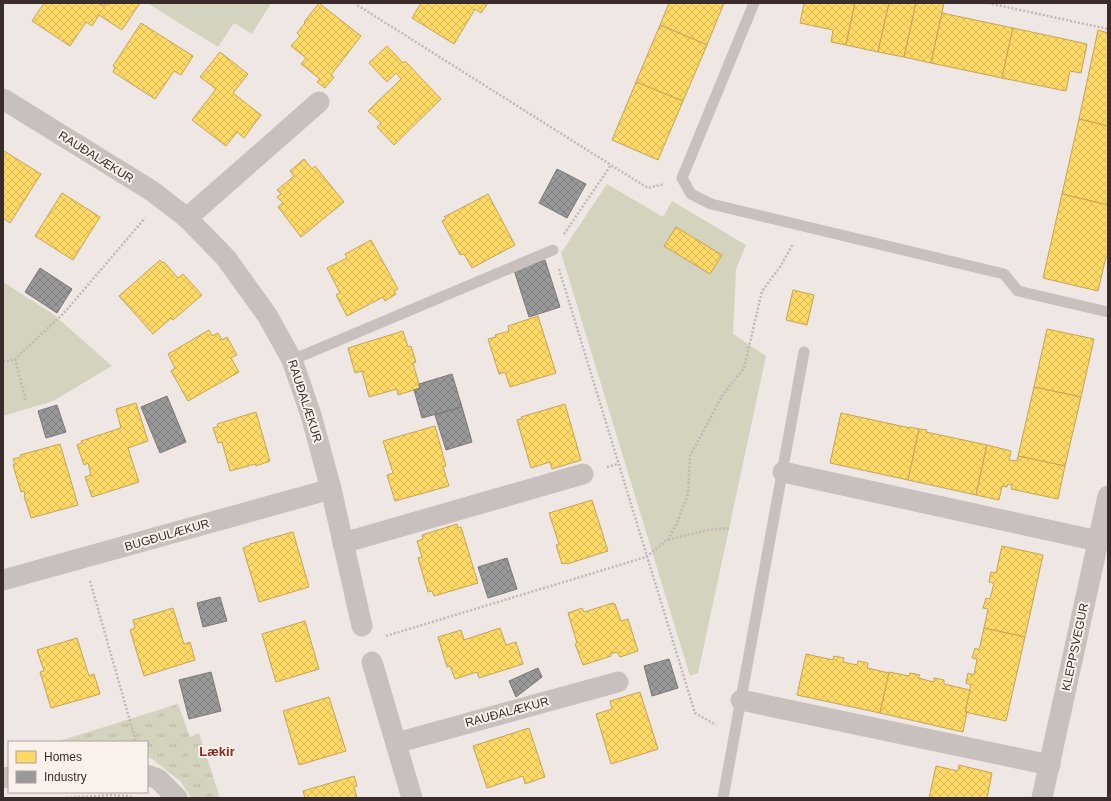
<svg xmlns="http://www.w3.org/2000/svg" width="1111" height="801" viewBox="0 0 1111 801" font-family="Helvetica,sans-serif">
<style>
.grass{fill:url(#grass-tufts)}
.green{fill:#d4d3be}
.homes{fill:url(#homes-cross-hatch);stroke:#c4a554}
.industry{fill:url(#industry-cross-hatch);stroke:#7c7878}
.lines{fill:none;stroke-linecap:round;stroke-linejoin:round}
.path{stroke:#c1b8b5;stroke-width:2.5;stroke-dasharray:2 2;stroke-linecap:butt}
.service{stroke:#c8c0bd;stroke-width:11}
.minor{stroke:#c8c0bd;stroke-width:21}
.labels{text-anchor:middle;stroke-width:4;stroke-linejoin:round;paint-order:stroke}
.street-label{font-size:12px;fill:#3a2c2a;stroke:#faf1ec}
.neighbourhood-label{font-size:13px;font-weight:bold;fill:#892823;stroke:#faf1ec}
</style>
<defs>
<pattern id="grass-tufts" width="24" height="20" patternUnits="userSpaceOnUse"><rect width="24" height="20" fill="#d4d3be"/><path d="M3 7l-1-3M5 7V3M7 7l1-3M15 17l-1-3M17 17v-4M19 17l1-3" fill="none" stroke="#b7b5a3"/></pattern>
<pattern id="homes-cross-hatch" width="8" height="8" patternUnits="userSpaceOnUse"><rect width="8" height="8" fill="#ffd966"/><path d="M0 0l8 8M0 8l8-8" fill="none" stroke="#dbba59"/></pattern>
<pattern id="industry-cross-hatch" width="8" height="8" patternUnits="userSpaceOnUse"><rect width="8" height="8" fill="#999"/><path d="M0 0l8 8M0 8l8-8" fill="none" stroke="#7e7d7d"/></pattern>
</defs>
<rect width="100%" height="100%" fill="#efe7e4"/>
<!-- grass -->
<path class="grass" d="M 178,704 L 190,737 L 199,733 L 220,798 L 191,798 L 181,782 L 151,758 L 147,757 L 147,742 L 56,742 Z"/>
<!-- green -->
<g class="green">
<path d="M 147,3 L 271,3 L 252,34 L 234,23 L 218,47 Z"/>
<path d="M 607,184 L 663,217 L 672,201 L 746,245 L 736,269 L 733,334 L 766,356 L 698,673 L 690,676 L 561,253 Z"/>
<path d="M 3,282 L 53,314 L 112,366 L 53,401 L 3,416 Z"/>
</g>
<!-- homes -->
<g class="homes">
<path d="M 44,3 L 99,3 L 104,6 L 106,3 L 140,3 L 122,30 L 99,15 L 92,26 L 86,22 L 70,46 L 32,21 Z"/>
<path d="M 319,3 L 361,36 L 331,75 L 334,77 L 325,88 L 317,82 L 320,79 L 301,64 L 306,58 L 291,46 L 300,36 L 297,33 L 305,23 L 304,22 Z"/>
<path d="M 421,3 L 488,3 L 481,13 L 475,9 L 454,44 L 412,18 Z"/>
<path d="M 669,3 L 724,3 L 707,45 L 660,25 Z"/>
<path d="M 804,3 L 855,3 L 846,45 L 831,42 L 833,30 L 800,23 Z"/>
<path d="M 855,3 L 889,3 L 878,52 L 846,45 Z"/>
<path d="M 889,3 L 916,3 L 904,57 L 878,52 Z"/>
<path d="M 916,3 L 944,3 L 931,63 L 904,57 Z"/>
<path d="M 942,13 L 1013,28 L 1002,78 L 931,63 Z"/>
<path d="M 141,23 L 193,56 L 181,75 L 174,71 L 155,99 L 113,72 L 115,67 L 113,66 Z"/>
<path d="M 660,25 L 707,45 L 683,101 L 636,82 Z"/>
<path d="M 1013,28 L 1087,44 L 1081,73 L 1070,71 L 1066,91 L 1002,78 Z"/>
<path d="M 1098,30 L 1108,33 L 1108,126 L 1079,119 Z"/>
<path d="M 387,46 L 403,63 L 405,61 L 441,99 L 394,145 L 377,127 L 381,123 L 368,111 L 401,79 L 396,73 L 387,82 L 369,63 Z"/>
<path d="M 220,52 L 248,74 L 233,93 L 261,115 L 244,138 L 237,132 L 226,146 L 192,120 L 216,89 L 200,77 Z"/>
<path d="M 636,82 L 683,101 L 658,160 L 612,140 Z"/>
<path d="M 1079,119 L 1108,126 L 1108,205 L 1062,194 Z"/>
<path d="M 4,151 L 41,174 L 10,223 L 3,218 L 3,154 Z"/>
<path d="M 304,159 L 312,169 L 315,166 L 344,202 L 301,237 L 278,207 L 283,203 L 277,197 L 281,194 L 277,190 L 294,176 L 290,171 Z"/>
<path d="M 62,193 L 100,217 L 73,260 L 35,236 Z"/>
<path d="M 488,194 L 515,245 L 472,268 L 464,254 L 460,255 L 442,221 L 446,219 L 444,217 Z"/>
<path d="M 1062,194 L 1108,205 L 1108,258 L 1106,257 L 1098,291 L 1043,278 Z"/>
<path d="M 676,227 L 722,255 L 710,274 L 664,246 Z"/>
<path d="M 371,240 L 398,289 L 394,291 L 396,294 L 385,301 L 383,297 L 347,316 L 336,295 L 340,293 L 327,268 L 347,258 L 345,254 Z"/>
<path d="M 160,260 L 163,263 L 164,262 L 178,278 L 183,274 L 202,295 L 173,320 L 171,318 L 153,334 L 119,296 Z"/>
<path d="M 793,290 L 814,295 L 807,325 L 786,320 Z"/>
<path d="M 538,316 L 556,373 L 510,387 L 505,372 L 499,374 L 488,339 L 496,337 L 495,335 L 509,331 L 508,326 Z"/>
<path d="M 1047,329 L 1094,339 L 1081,397 L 1034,387 Z"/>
<path d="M 209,330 L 212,336 L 218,333 L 222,340 L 227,337 L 237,355 L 231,358 L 239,372 L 188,401 L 171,371 L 175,368 L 168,354 Z"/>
<path d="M 403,331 L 408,347 L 411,346 L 416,362 L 413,363 L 420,388 L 398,395 L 397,389 L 369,397 L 362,371 L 355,373 L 348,348 Z"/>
<path d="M 1034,387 L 1081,397 L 1065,466 L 1018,456 Z"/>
<path d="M 136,403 L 148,441 L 128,448 L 139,482 L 92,497 L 85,477 L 91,475 L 88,463 L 84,465 L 77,445 L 82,443 L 81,441 L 121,428 L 116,409 Z"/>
<path d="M 565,404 L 581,460 L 552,469 L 550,462 L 531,468 L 517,420 L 522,419 L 521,417 Z"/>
<path d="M 256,412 L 270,461 L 256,466 L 255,464 L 230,471 L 222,442 L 218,443 L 213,428 L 218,427 L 217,424 Z"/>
<path d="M 841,413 L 910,428 L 910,427 L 919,429 L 908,480 L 830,463 Z"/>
<path d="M 435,426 L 446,466 L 443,467 L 449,486 L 395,501 L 387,475 L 393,473 L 383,441 Z"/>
<path d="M 919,429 L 927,430 L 926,432 L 987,445 L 976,495 L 908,480 Z"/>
<path d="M 60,444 L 78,505 L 31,518 L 24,496 L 25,495 L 24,491 L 21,492 L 13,465 L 15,464 L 13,459 L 21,457 L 20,455 Z"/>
<path d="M 987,445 L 1011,451 L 1009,460 L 1017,461 L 1018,456 L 1065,466 L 1058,499 L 1011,489 L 1012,485 L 1008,484 L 1007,487 L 1002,486 L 999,500 L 976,495 Z"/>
<path d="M 592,500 L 608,551 L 567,564 L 566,563 L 562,564 L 556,545 L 559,544 L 549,513 Z"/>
<path d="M 457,524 L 458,528 L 461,527 L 478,583 L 434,596 L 432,591 L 428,592 L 418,558 L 422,557 L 417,541 L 423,539 L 422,535 Z"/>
<path d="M 293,532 L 309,587 L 259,602 L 243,548 L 250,545 L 250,544 Z"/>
<path d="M 1002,546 L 1043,555 L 1025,637 L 984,628 L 988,609 L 983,608 L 986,598 L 990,599 L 994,583 L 989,582 L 991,572 L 996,573 Z"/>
<path d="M 613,603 L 614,604 L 615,604 L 621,621 L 628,619 L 638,651 L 620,657 L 617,652 L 610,654 L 611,656 L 583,665 L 575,644 L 577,643 L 568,613 L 582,608 L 584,612 Z"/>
<path d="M 173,608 L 184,644 L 190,642 L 195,660 L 144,676 L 130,630 L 135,628 L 133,620 Z"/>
<path d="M 305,621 L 319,669 L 276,682 L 262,634 Z"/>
<path d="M 500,628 L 506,645 L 516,642 L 523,664 L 479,678 L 477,672 L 455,679 L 450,666 L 447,667 L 438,637 L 461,630 L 464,640 Z"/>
<path d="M 984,628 L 1025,637 L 1006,721 L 965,712 L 971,685 L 966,683 L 968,673 L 974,675 L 977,659 L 972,658 L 975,648 L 979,650 Z"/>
<path d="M 77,638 L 89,676 L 94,674 L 100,694 L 51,708 L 40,672 L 44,671 L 37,650 Z"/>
<path d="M 806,654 L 833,660 L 834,656 L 844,658 L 843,662 L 857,665 L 858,661 L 868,663 L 867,668 L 889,673 L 880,713 L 797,695 Z"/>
<path d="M 889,672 L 909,676 L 910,673 L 920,675 L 918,678 L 934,682 L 934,678 L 944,680 L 944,684 L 970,690 L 965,712 L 967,712 L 963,732 L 880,713 Z"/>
<path d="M 640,692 L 658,749 L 611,764 L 596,714 L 612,709 L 610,701 Z"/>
<path d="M 329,697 L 346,751 L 299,765 L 283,711 Z"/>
<path d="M 529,728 L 545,777 L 525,784 L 523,776 L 487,788 L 473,746 Z"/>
<path d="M 959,765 L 992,773 L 987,798 L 929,798 L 936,766 L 958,771 Z"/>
<path d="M 354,776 L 357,786 L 354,787 L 357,798 L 305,798 L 303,791 Z"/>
</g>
<!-- industry -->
<g class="industry">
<path d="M 557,169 L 586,184 L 567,218 L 539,203 Z"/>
<path d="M 545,260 L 560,307 L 529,317 L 514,270 Z"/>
<path d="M 40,268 L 72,289 L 57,313 L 25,292 Z"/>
<path d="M 452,374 L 462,407 L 422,418 L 414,390 L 420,388 L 419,384 Z"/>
<path d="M 167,396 L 186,442 L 160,453 L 141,407 Z"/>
<path d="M 57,405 L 66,432 L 46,438 L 38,411 Z"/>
<path d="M 462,407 L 472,442 L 446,450 L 435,415 Z"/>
<path d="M 507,558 L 517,589 L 488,598 L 478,567 Z"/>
<path d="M 220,597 L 227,621 L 203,627 L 197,603 Z"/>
<path d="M 669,659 L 678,688 L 652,696 L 644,666 Z"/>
<path d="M 538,668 L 542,677 L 516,697 L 509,681 Z"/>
<path d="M 211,672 L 221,711 L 189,719 L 179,680 Z"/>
</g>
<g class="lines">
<!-- path -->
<g class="path">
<path d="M 354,3 L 611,165"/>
<path d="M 988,3 L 1108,29"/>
<path d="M 564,234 L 611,165 L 648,188 L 664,184"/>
<path d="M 559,269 L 695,713 L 716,725"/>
<path d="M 15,359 L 26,401"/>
<path d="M 3,362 L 15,359 L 64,313 L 145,218"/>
<path d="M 607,467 L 618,464"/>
<path d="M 668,540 L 677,523 L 688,494 L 690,456 L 722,396 L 744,368 L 762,291 L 780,267 L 793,244"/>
<path d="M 90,581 L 136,742"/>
<path d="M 386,636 L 646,557 L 667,540 L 707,530 L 731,528"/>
<path d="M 66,798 L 111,795 L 129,796 L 132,798"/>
</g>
<!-- service -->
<g class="service">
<path d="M 754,3 L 682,178 L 691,194 L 711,204 L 1004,274 L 1018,291 L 1108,312"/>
<path d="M 292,360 L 553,250"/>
<path d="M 723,798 L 804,352"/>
</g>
<!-- minor -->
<g class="minor">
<path d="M 3,99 L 152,191 L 187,218 L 226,258 L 267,315 L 292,360 L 311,415 L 331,489 L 362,626"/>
<path d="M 187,218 L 319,102"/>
<path d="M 783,472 L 1098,541"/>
<path d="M 343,543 L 583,474"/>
<path d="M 3,580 L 331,489"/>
<path d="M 372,662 L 412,798"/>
<path d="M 741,700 L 1050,765"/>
<path d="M 396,743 L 618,682"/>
<path d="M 147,775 L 158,779 L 177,798"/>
<path d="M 3,778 L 9,777"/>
<path d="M 1042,798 L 1108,496"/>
</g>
</g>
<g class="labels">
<!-- street labels -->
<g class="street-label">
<text transform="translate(96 157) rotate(32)" y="4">RAUÐALÆKUR</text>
<text transform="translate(305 401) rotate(72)" y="4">RAUÐALÆKUR</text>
<text transform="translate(167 535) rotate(-16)" y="4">BUGÐULÆKUR</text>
<text transform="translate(1075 647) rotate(-78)" y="4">KLEPPSVEGUR</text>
<text transform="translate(507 712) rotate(-15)" y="4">RAUÐALÆKUR</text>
</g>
<!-- neighbourhood labels -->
<g class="neighbourhood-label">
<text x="217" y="756">Lækir</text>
</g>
</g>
<!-- border -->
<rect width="1111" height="801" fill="none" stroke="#3a2c2a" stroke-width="8"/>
<!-- legend -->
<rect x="8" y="741" width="140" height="52" fill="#faf1ec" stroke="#ada29e"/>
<rect x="16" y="751" width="20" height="12" fill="#ffd966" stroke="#ada29e"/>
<text x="44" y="761" font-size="12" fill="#3a2c2a">Homes</text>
<rect x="16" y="771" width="20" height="12" fill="#999999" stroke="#ada29e"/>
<text x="44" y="781" font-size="12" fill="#3a2c2a">Industry</text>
</svg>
